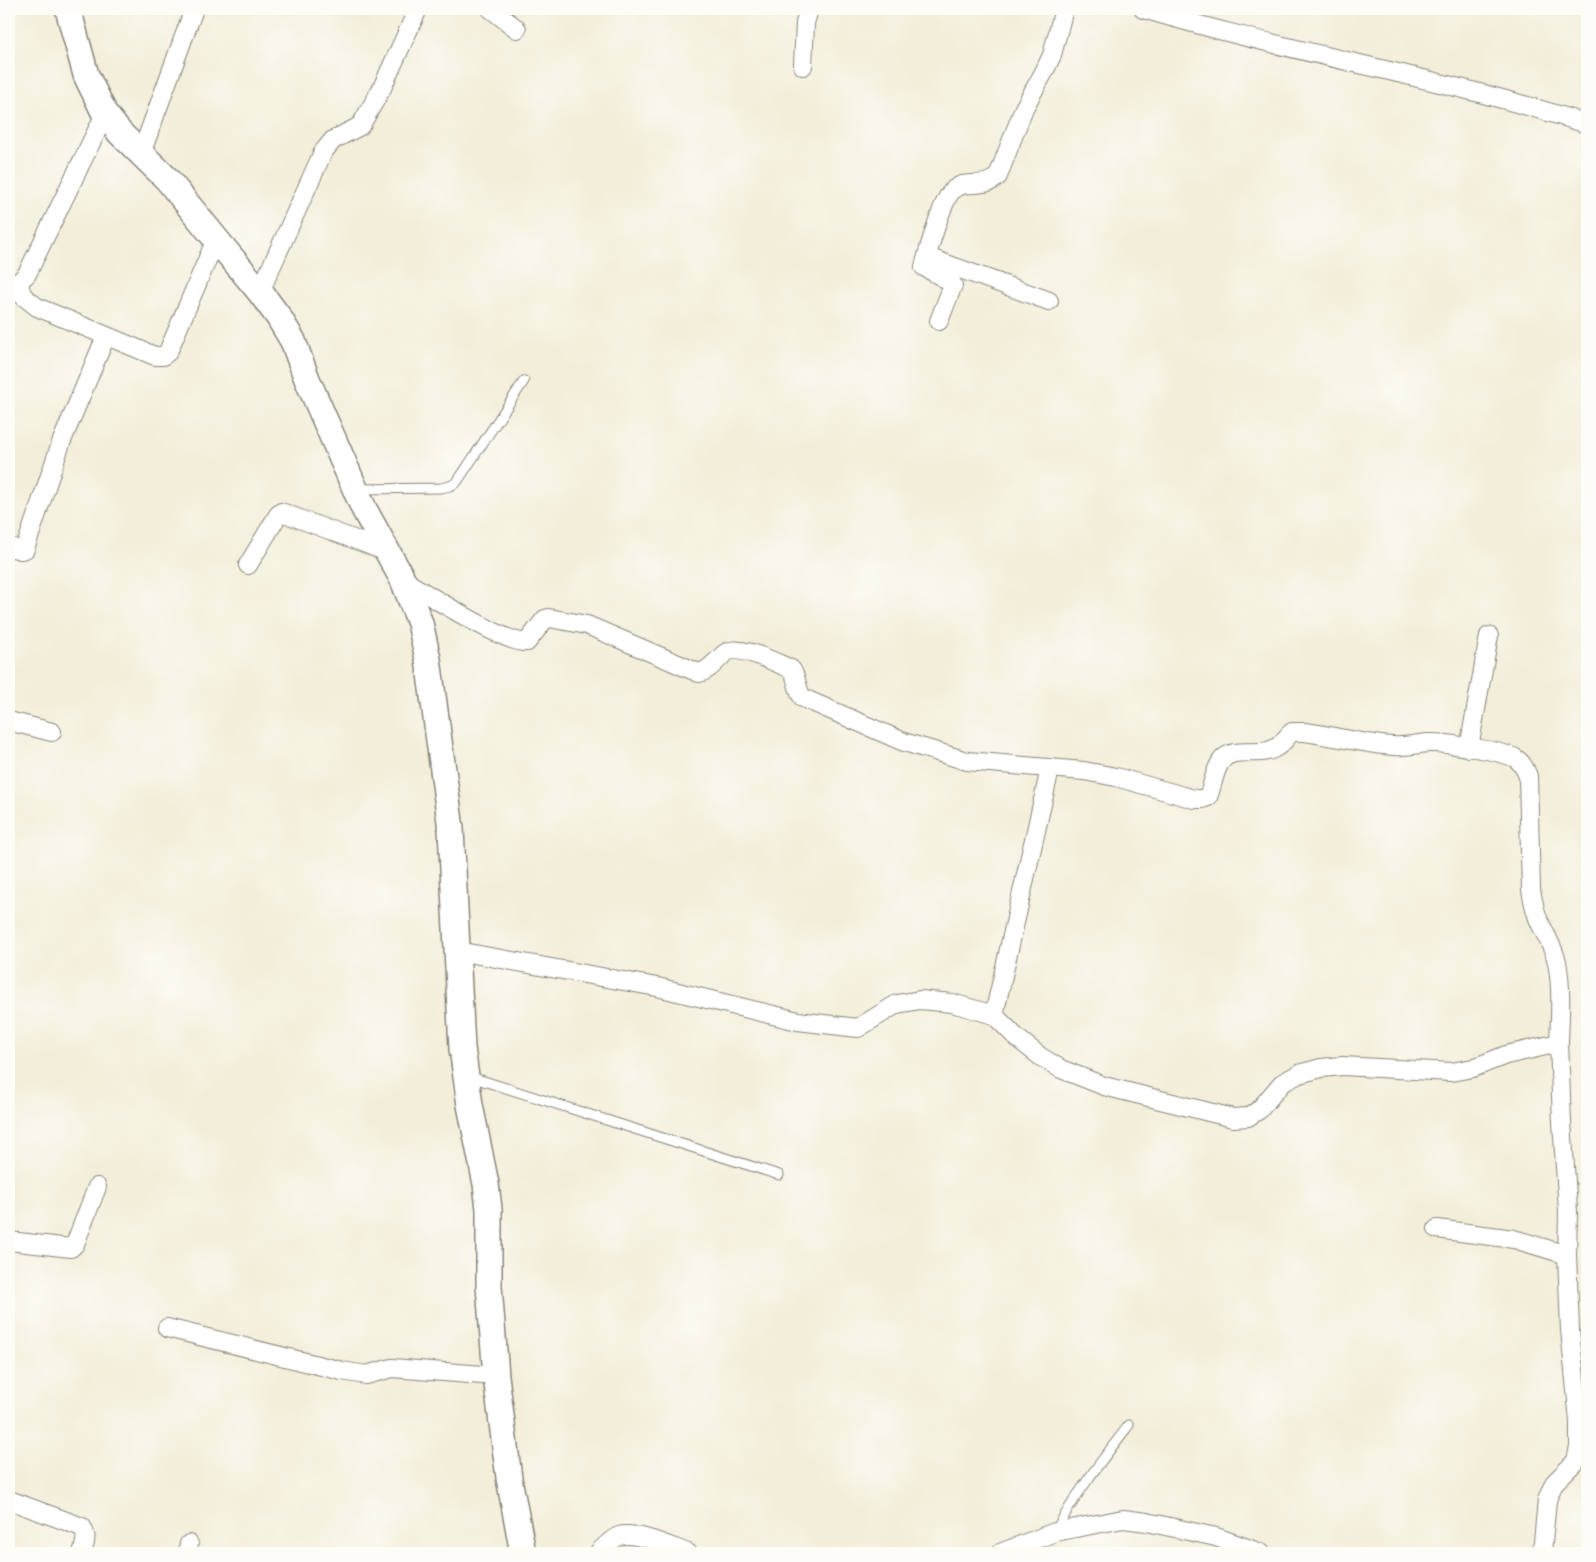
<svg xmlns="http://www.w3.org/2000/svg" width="1596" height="1562" viewBox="0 0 1596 1562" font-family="Dekko,sans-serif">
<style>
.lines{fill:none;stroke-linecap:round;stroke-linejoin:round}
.service-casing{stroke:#88857a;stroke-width:11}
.minor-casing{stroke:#88857a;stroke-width:20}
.secondary-casing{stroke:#88857a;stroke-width:28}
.service{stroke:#fff;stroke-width:9}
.minor{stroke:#fff;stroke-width:18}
.secondary{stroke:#fff;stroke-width:25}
</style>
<rect width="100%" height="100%" fill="#fdfcf7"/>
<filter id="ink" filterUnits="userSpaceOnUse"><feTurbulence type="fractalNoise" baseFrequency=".02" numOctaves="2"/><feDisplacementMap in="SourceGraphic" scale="10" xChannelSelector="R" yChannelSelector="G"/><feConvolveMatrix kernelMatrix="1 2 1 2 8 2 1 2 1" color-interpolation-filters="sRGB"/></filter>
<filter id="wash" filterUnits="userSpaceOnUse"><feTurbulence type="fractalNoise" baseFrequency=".0096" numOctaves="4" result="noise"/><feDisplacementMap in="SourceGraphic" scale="20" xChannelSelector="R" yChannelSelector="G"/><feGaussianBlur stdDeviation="1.12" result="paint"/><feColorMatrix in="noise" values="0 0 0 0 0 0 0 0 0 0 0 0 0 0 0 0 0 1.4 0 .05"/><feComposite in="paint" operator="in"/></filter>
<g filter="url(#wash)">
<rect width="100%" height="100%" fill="#f3eed9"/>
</g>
<g filter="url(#ink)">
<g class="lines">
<!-- service casing -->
<g class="service-casing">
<g id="service">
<path d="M 359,489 L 441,488 L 450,486 L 457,482 L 524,381"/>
<path d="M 468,1076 L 779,1175"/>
<path d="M 1055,1532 C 1076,1493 1102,1460 1129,1425"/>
</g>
</g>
<!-- minor casing -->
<g class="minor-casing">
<g id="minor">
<path d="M 491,9 L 517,29"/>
<path d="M 1143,9 C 1290,53 1442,77 1587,124"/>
<path d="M 803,66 L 805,23 L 809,9"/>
<path d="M 141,154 L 194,9"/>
<path d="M 927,257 L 1049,301"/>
<path d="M 9,283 L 18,283 L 27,274 L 105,114"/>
<path d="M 18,283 L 23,296 L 37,307 L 155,356 L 163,356 L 168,352 L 216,239"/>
<path d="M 260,292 L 323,152 L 333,140 L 360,126 L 362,123 L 381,90 L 418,9"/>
<path d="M 939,321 L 953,285 L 951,282 L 924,267 C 928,251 942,201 952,191 C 955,188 959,186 962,185 C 975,183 989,186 998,176 L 1024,108 L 1044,72 L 1052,55 L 1064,9"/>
<path d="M 9,547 L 21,550 L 25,549 L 61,443 L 106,336"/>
<path d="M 248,565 L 278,515 L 281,512 L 388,552"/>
<path d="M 403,580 C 424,592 509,646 527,642 L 545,619 L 549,618 L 587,625 L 699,673 C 709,671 717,660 724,654 C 737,642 776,663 791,669 C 798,677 796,690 803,698 L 904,742 L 967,761 L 1084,771 L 1116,777 L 1194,799 L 1202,799 L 1208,797 C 1213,785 1214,770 1222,760 C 1235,745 1260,758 1275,748 C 1282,745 1287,736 1292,732 L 1305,732 C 1334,736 1364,744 1393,746 C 1405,747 1416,744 1428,743 C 1443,742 1502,751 1515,758 C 1522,762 1525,769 1528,776 L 1531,890 C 1533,901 1535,913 1540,923 C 1546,936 1554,948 1557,962 C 1562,988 1560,1016 1559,1043"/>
<path d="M 9,721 L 52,732"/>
<path d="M 1469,748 L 1489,636"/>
<path d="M 457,951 L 657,987 L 798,1021 L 858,1028 L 897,1004 L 920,1000 L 952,1003 L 994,1015 L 1017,1038 L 1041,1057 L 1061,1069 L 1104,1086 L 1233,1118 L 1248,1117 L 1259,1110 L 1282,1083 L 1299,1074 L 1321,1068 L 1342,1066 L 1451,1072 L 1473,1068 L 1506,1055 L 1559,1043 L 1562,1122 L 1568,1211 L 1567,1255 L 1570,1330 L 1579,1421 L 1579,1446 L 1576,1461 L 1554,1483 L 1547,1500 L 1542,1553"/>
<path d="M 994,1015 L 1050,769"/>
<path d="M 1437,1229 L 1514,1239 L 1567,1255"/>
<path d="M 9,1241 L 71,1248 L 75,1244 L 97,1187"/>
<path d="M 167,1328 L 342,1371 L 366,1375 L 392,1368 L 496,1376"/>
<path d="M 9,1500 L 82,1527 C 88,1536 85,1543 82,1553"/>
<path d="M 187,1553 L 189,1544"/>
<path d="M 598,1553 C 604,1547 611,1539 619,1536 C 636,1531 671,1547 688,1553"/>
<path d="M 1000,1553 L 1055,1532 L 1123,1519 L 1147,1522 L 1216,1537 L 1261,1553"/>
</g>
</g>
<!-- secondary casing -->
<g class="secondary-casing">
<path id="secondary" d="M 68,9 L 86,75 L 105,114 L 120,133 L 167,179 L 216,239 L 260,292 L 278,316 L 293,341 L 307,379 L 364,509 L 403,580 L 420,623 L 428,659 L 451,829 L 462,1048 L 470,1105 L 486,1184 L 489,1209 L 489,1286 L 496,1376 L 509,1478 L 523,1553"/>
</g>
<!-- service -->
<use href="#service" class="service"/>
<!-- minor -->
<use href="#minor" class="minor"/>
<!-- secondary -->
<use href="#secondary" class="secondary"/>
</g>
</g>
<!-- margin -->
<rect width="1596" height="1562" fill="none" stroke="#fdfcf7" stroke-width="30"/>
</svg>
